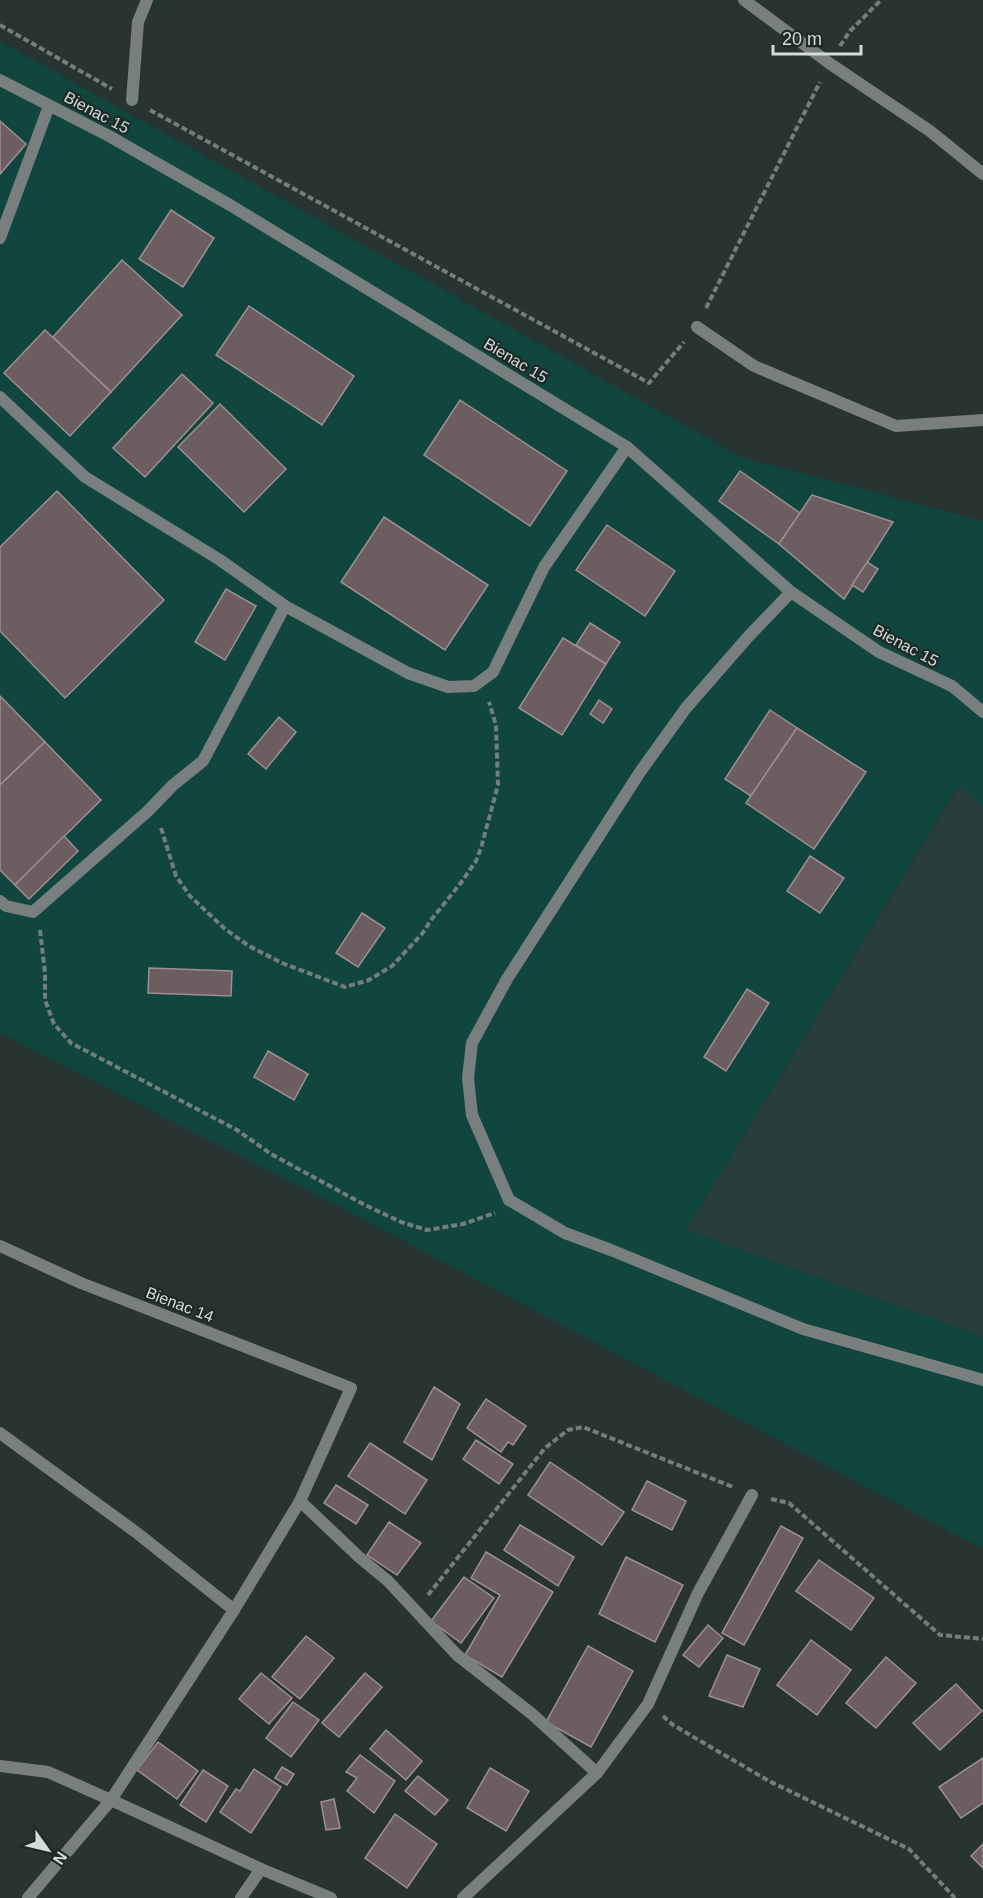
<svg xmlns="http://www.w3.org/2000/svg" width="983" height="1898" viewBox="0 0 983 1898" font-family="Arial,sans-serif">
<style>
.built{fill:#293e3a}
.green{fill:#10463d}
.building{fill:#6b5d60;stroke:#9e8f92;stroke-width:1.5}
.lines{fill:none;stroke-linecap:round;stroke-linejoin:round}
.path{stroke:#747f7c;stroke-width:4;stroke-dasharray:6 3;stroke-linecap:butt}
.service{stroke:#797f7e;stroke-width:12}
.minor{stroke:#797f7e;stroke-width:12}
.labels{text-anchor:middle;stroke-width:4.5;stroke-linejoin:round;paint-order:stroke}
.street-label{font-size:16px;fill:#d4dcda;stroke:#1d2a27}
</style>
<rect width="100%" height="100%" fill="#273431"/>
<!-- built -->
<path class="built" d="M 960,785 L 983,808 L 983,1337 L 686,1230 Z"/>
<!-- green -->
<path class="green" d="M 0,41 L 741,457 L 983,521 L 983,808 L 959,785 L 686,1230 L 983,1337 L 983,1549 L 357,1216 L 0,1033 Z"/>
<!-- building -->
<g class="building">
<path d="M 0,121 L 26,144 L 0,174 Z"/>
<path d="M 171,210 L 214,238 L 183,287 L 139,259 Z"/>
<path d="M 122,260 L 182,315 L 111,392 L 53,337 Z"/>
<path d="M 249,306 L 354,376 L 322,425 L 216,355 Z"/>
<path d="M 45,330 L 111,392 L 70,436 L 4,373 Z"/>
<path d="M 182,374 L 213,403 L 145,477 L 113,448 Z"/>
<path d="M 460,400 L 567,471 L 530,526 L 424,455 Z"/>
<path d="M 220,404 L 286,469 L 244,512 L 178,447 Z"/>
<path d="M 740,471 L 800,513 L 779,544 L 719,501 Z"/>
<path d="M 57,491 L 164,600 L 65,698 L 0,631 L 0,547 Z"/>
<path d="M 812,495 L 893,522 L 844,599 L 779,544 Z"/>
<path d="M 384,517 L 488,585 L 445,650 L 341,582 Z"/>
<path d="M 607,525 L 675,571 L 645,616 L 576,570 Z"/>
<path d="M 867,562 L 878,569 L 863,592 L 852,585 Z"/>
<path d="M 226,589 L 256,606 L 225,660 L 195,642 Z"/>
<path d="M 590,623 L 620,642 L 606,664 L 576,645 Z"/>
<path d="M 563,638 L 606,664 L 562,735 L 519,708 Z"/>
<path d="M 0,696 L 45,742 L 1,784 L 0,783 Z"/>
<path d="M 599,700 L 612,709 L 603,723 L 590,714 Z"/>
<path d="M 770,710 L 797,728 L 751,796 L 725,779 Z"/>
<path d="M 279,717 L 296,732 L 266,769 L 248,754 Z"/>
<path d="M 797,728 L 866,772 L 814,849 L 746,803 Z"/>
<path d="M 45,742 L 101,800 L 15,885 L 0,870 L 0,785 Z"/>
<path d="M 64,836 L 78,851 L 29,899 L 15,885 Z"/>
<path d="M 810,856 L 844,878 L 820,913 L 787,891 Z"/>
<path d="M 362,913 L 385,928 L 358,967 L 336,953 Z"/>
<path d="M 149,968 L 232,971 L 231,996 L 148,993 Z"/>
<path d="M 747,989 L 769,1003 L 726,1071 L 704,1057 Z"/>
<path d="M 268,1051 L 308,1074 L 294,1100 L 254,1077 Z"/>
<path d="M 434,1387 L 460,1404 L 432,1460 L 404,1442 Z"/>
<path d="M 486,1399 L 526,1426 L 513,1445 L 508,1442 L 501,1452 L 467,1428 Z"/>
<path d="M 476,1440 L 513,1464 L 499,1484 L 463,1459 Z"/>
<path d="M 370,1443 L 427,1480 L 405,1514 L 348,1476 Z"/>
<path d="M 550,1462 L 624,1512 L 602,1545 L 528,1495 Z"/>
<path d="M 647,1481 L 686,1501 L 672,1530 L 632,1510 Z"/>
<path d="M 336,1485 L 368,1505 L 356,1524 L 324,1503 Z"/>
<path d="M 389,1522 L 421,1543 L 397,1575 L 367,1555 Z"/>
<path d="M 520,1525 L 574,1557 L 558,1586 L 504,1550 Z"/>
<path d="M 781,1526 L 803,1538 L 744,1645 L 722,1633 Z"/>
<path d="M 486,1552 L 553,1592 L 502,1677 L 465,1655 L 500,1595 L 471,1578 Z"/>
<path d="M 626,1557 L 683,1585 L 655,1642 L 599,1614 Z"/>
<path d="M 819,1560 L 874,1598 L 851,1630 L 796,1591 Z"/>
<path d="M 464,1577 L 494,1598 L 461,1643 L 431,1621 Z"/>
<path d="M 708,1625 L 723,1638 L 699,1667 L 683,1655 Z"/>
<path d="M 306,1636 L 334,1658 L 300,1699 L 272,1677 Z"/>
<path d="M 811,1640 L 851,1670 L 817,1715 L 777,1685 Z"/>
<path d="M 588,1646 L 633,1671 L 591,1747 L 546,1722 Z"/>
<path d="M 727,1655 L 760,1669 L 743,1707 L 709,1696 Z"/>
<path d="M 886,1657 L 916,1683 L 876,1728 L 846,1703 Z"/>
<path d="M 261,1673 L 292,1698 L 269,1724 L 239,1699 Z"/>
<path d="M 365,1673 L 382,1687 L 339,1737 L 322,1723 Z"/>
<path d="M 956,1684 L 982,1711 L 940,1750 L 913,1723 Z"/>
<path d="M 293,1702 L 319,1720 L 291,1757 L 266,1738 Z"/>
<path d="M 386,1730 L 422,1761 L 406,1780 L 370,1749 Z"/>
<path d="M 158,1742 L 198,1771 L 177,1799 L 137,1770 Z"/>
<path d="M 360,1755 L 395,1781 L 374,1813 L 347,1791 L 357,1778 L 346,1772 Z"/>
<path d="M 983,1758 L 983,1803 L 961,1818 L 939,1787 Z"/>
<path d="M 282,1767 L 294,1774 L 287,1785 L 275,1778 Z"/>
<path d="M 490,1768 L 529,1791 L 506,1831 L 467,1808 Z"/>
<path d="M 254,1769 L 281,1787 L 251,1833 L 220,1812 L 236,1789 L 240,1791 Z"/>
<path d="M 203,1770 L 228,1786 L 206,1822 L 180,1805 Z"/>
<path d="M 418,1776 L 448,1800 L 435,1815 L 405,1791 Z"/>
<path d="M 334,1799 L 340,1828 L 326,1830 L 321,1802 Z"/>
<path d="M 395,1814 L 437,1844 L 407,1888 L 365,1858 Z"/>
<path d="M 983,1844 L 983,1868 L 971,1856 Z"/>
</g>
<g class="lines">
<!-- path -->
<g class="path">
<path d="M 0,25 L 112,89"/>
<path d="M 840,46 L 850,31 L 881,0"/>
<path d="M 150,110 L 649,383 L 684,342"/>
<path d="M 706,308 L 820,82"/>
<path d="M 161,828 L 176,876 L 190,896 L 225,929 L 249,946 L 282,963 L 345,987 L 369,980 L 392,966 L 422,934 L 431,920 L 460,884 L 476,861 L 481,848 L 498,785 L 496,725 L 489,702"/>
<path d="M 40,930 L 45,973 L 45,1000 L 54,1024 L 71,1043 L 237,1130 L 271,1154 L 365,1205 L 401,1222 L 427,1230 L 463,1224 L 495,1213"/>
<path d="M 771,1499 L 789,1503 L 940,1635 L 983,1639"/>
<path d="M 428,1595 L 545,1448 L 568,1430 L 583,1427 L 733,1487"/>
<path d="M 663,1716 L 673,1725 L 769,1781 L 909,1849 L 955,1898"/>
</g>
<!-- service -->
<g class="service">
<path d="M 744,0 L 829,63 L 930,131 L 983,174"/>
<path d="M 0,80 L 109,136 L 230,205 L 627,447 L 791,592 L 879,652 L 952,686 L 983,712"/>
<path d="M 132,100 L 138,22 L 147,0"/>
<path d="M 0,238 L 49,106"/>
<path d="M 697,327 L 754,366 L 896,426 L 983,420"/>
<path d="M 0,397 L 85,477 L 220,560 L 285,606 L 408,673 L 448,687 L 474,686 L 493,672 L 544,567 L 627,447"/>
<path d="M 791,592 L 748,637 L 686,708 L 640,772 L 507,979 L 472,1043 L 468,1078 L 472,1115 L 509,1200 L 565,1233 L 611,1250 L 803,1329 L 983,1380"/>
<path d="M 0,901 L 6,906 L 33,912 L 148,811 L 173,785 L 203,761 L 285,606"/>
<path d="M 0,1766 L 48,1772 L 111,1800"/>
</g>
<!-- minor -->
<g class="minor">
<path d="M 0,1246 L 81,1283 L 351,1388 L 300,1501 L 234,1610 L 111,1800 L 28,1898"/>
<path d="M 0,1433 L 137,1533 L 234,1610"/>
<path d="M 300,1501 L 359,1557 L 388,1581 L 457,1655 L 532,1714 L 597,1773 L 463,1898"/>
<path d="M 597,1773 L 648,1704 L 698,1593 L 752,1495"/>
<path d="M 111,1800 L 261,1869 L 331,1898"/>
<path d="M 241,1898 L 261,1869"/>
</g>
</g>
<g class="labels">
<!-- street labels -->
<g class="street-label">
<text transform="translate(97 112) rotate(28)" y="6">Bienac 15</text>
<text transform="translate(516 360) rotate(31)" y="6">Bienac 15</text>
<text transform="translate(906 645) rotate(28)" y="6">Bienac 15</text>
<text transform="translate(180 1304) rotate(21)" y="6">Bienac 14</text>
</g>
</g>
<!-- north arrow -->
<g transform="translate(48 1850) rotate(124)" stroke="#1d2a27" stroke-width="4.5" paint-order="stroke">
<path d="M0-4.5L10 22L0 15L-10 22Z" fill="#d4dcda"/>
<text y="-9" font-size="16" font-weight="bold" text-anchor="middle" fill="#d4dcda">N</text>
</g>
<!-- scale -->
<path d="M773 45v9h88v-9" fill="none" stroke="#d4dcda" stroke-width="3"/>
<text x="782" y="45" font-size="18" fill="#d4dcda" stroke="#1d2a27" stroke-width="4.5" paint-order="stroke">20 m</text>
</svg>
